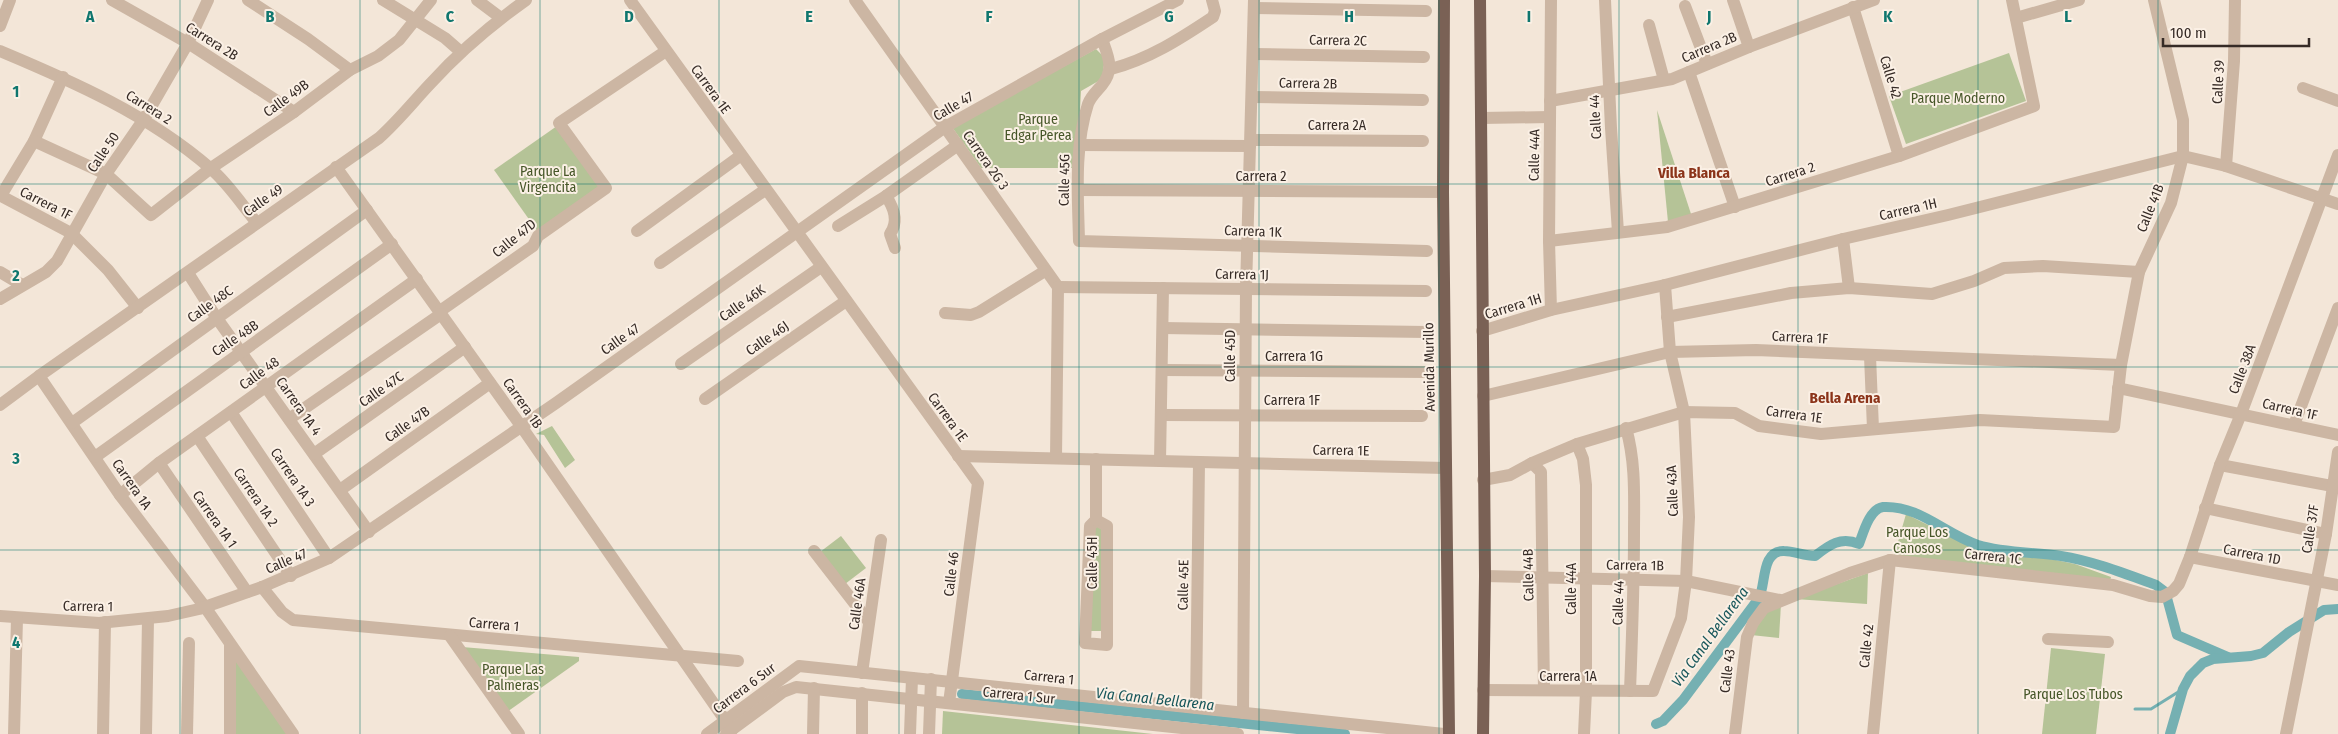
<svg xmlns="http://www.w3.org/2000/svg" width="2338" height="734" viewBox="0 0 2338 734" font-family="'Fira Sans Condensed',sans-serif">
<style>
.green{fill:#b5c397}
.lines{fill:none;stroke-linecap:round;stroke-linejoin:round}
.stream{stroke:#75b0b2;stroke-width:3}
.canal{stroke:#75b0b2;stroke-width:10}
.minor{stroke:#ccb6a3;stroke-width:12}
.major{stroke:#7a6155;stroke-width:12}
.grid{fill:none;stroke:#0f766e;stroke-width:1;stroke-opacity:0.55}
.labels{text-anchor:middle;stroke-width:4;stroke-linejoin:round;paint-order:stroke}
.street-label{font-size:14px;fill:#362b26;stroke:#fbf0e5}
.park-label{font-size:14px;fill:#465628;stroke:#fbf0e5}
.neighbourhood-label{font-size:15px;font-weight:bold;fill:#8b3319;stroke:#fbf0e5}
.water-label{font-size:15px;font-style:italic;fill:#18575b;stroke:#fbf0e5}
.grid-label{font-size:16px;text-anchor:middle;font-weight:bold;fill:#0f766e;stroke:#fbf0e5;stroke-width:4;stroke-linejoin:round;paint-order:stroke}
</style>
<rect width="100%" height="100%" fill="#f3e6d8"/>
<!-- green -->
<g class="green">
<path d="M 1096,49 L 1105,58 L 1102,79 L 1081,91 L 1077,168 L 981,168 L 952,127 Z"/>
<path d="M 2009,53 L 2026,101 L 1906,144 L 1889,96 Z"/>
<path d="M 1657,110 L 1692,217 L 1668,222 Z"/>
<path d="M 557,126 L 601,188 L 538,232 L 494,170 Z"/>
<path d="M 552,426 L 575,460 L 565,468 L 544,435 L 536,434 Z"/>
<path d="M 1906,514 L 1982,552 L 2046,558 L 2075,564 L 2111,577 L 2110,581 L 1894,556 Z"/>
<path d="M 1094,527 L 1104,527 L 1102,631 L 1090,631 Z"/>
<path d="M 841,536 L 866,568 L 845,584 L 820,552 Z"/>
<path d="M 1868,573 L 1867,604 L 1795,599 Z"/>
<path d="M 1781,604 L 1779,638 L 1751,635 L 1765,610 Z"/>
<path d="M 231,646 L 290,734 L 230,734 Z"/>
<path d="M 462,647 L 579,657 L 579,661 L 507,712 Z"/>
<path d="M 2051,648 L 2105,654 L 2096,734 L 2042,734 Z"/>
<path d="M 943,711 L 1153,734 L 942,734 Z"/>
</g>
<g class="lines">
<!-- stream -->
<path class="stream" d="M 2135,709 L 2151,709 L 2183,689"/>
<!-- canal -->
<g class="canal">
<path d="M 962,694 L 1345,734"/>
<path d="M 1656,724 L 1663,721 L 1683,700 L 1759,598 C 1766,585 1761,550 1784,551 C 1794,551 1804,556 1815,556 C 1829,545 1841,536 1859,544 C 1863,534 1869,509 1883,507 C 1919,505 1945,534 1978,545 C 2004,553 2034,552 2061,556 C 2093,561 2126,574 2156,585 L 2164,591 L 2167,598 L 2177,635 L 2228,657"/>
<path d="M 2170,734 L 2183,689 L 2190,676 L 2203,663 L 2213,659 L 2251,656 L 2263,653 L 2289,632 L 2324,610 L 2338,609"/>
</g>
<!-- minor -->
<g class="minor">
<path d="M 112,0 L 188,43 L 294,112"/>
<path d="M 248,0 L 308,39 L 350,70"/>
<path d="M 383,0 L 445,38 L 461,52"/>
<path d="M 477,0 L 501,18"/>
<path d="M 630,0 L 978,483 L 949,703"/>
<path d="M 855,0 L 1058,287"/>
<path d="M 1605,0 L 1611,128 L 1618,232"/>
<path d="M 1733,0 L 1749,47"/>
<path d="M 1685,6 L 1707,64"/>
<path d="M 1853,7 L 1899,156"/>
<path d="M 1254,8 L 1426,11"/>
<path d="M 2016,18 L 2079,0"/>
<path d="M 1649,25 L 1664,80"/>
<path d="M 0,26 L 10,0"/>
<path d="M 1102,39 C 1108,56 1115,69 1102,85 C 1097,91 1091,96 1088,104 C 1074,147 1078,196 1079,241 L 1427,251"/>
<path d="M 0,51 C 74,82 149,115 210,168 C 228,183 242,205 257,223"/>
<path d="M 1253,54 L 1424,57"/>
<path d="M 1111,69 C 1149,59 1180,39 1213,17 L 1215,11 L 1212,0"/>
<path d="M 1689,72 L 1735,207"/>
<path d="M 63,77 L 34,141 L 2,194 L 3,197 L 71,233 L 108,270 L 138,308"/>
<path d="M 2303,88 L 2338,101"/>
<path d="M 1252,97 L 1423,100"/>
<path d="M 1550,101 L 1672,79 L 1749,47 L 1874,0"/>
<path d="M 1481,118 L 1550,117"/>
<path d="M 1251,140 L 1423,141"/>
<path d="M 34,141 L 106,174 L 151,215 L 211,168 L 294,112 L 350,70 L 378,56 L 399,40 L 431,0"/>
<path d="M 1080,145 L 1250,146"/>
<path d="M 2226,166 L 2234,61 L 2235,0"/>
<path d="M 336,167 L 521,426 L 732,730"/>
<path d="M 1078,190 L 1443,192"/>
<path d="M 886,196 C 894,208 899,221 890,234 L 895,248"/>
<path d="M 838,226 L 886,196 L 958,145"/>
<path d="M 637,231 L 740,156"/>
<path d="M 1843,239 L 1849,288"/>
<path d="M 1549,241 L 1667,227 L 1899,156 L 2034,106 L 2012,0"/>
<path d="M 660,263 L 765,190"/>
<path d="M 0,272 L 22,285"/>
<path d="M 188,273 L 216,317 L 369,532"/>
<path d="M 1058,287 L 1426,291"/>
<path d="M 0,299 L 46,272 L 57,261 L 106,174 L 144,119 L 188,43 L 208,0"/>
<path d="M 1551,310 L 1549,241 L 1551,0"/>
<path d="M 440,311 L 533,246 L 538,236 L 606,188 L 559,123 L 666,51"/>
<path d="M 945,313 L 971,315 L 979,312 L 1045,271"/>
<path d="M 1667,317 L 1791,293 L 1849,288 L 1932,294 L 1974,281 L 2004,268 L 2043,266 L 2139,272"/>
<path d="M 1163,328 L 1426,332"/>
<path d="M 1482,331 L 1551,310 L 1665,285 L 1843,239 L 1948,215 L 2183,156 L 2226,166 L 2338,204"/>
<path d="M 1870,356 L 1873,429"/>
<path d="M 681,364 L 821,267"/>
<path d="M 1163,370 L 1426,372"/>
<path d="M 39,376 L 120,495 L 205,607 L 293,734"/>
<path d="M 2118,388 L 2338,435"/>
<path d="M 1483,396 L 1670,352 L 1756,350 L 2121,365"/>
<path d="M 705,399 L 846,301"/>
<path d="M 0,405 L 39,376 L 379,138 C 398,121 413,102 430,84 C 459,52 491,25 526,0"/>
<path d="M 231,412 L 329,558"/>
<path d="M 1162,415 L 1422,416"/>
<path d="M 289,419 L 441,314"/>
<path d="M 72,423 L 367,210"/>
<path d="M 2294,425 L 2338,308"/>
<path d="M 1626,428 C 1636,463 1634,498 1634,534 C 1634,587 1632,639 1630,691"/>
<path d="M 197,436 L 291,576"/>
<path d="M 1577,444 L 1583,459 L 1586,485 L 1586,691 L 1584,734"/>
<path d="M 314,454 L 465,347"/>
<path d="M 958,456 L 1445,468"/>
<path d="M 95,457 L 392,244"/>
<path d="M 1056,458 L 1058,287"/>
<path d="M 1160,461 L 1163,288"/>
<path d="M 159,463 L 247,592"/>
<path d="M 1532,463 L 1541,472 L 1544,690"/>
<path d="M 2220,465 L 2338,487"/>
<path d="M 1483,480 L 1510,475 L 1532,463 L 1577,444 L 1684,412 L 1735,413 L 1759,426 L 1821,434 L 1980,420 L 2114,427 L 2121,365 L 2139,272 L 2171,203 L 2183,156 L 2183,120 L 2154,0"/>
<path d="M 340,490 L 490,383"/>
<path d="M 120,495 L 159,463 L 417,279"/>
<path d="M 2205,508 L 2326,534"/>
<path d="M 1096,520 L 1107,526 L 1107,645 L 1085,643 L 1090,526 Z"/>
<path d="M 1096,520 L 1096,459"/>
<path d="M 814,551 L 869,622"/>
<path d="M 2190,557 L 2338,585"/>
<path d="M 1485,576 L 1686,581 L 1780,600"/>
<path d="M 262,587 L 282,612 L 293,620 L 738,661"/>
<path d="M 0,616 L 99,623 L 168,616 L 199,609 L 262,587 L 329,558 L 556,403 L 945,127 L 1102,39 L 1178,0"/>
<path d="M 450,636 L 519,734"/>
<path d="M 2048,639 L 2108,642"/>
<path d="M 862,673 L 881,540"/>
<path d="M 1483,690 L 1653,691 L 1681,618 L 1686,581 L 1689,517 L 1684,412 L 1670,352 L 1665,285"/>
<path d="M 1196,708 L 1199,462"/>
<path d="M 1243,713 L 1246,289 L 1254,0"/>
<path d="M 14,734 L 17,618"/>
<path d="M 103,734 L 105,622"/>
<path d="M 146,734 L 148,619"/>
<path d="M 187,734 L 189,643"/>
<path d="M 230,734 L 230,646"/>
<path d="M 707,734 L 799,666 L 1444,734"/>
<path d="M 726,734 L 783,692 L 796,687 L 1238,734"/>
<path d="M 813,734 L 814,688"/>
<path d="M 862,734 L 862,693"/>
<path d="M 910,734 L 912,678"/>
<path d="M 929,734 L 931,679"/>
<path d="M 1735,734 L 1747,637 L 1753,623 L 1764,608 L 1850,573 L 1890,560 L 2113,585 L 2150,596 L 2162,597 L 2173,591 L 2179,584 L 2190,557 L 2220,465 L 2241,414 L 2338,155"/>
<path d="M 1873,734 L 1890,560"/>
<path d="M 2286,734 L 2326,534 L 2338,452"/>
</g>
<!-- major -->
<g class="major">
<path d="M 1444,0 L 1443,192 L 1449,734"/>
<path d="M 1480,0 L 1485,576 L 1483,734"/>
</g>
</g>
<!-- grid -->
<path class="grid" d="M 180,0 L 180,734M 360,0 L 360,734M 540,0 L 540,734M 719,0 L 719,734M 899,0 L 899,734M 1079,0 L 1079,734M 1259,0 L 1259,734M 1439,0 L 1439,734M 1619,0 L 1619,734M 1798,0 L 1798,734M 1978,0 L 1978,734M 2158,0 L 2158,734M 0,184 L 2338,184M 0,367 L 2338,367M 0,550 L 2338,550"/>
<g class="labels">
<!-- street labels -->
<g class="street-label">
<text transform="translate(1338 40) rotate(1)" y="5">Carrera 2C</text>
<text transform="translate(212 41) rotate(32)" y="5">Carrera 2B</text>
<text transform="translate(1709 47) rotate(-23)" y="5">Carrera 2B</text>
<text transform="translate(1891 77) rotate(73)" y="5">Calle 42</text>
<text transform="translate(2218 82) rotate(-87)" y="5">Calle 39</text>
<text transform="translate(1308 83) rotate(1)" y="5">Carrera 2B</text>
<text transform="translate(711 89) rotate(54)" y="5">Carrera 1E</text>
<text transform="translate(286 98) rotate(-36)" y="5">Calle 49B</text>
<text transform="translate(953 106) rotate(-30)" y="5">Calle 47</text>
<text transform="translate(149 107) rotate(32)" y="5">Carrera 2</text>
<text transform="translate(1595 117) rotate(-93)" y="5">Calle 44</text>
<text x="1337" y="130">Carrera 2A</text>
<text transform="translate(103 152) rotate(-56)" y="5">Calle 50</text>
<text transform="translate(1534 155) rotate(-89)" y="5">Calle 44A</text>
<text transform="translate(986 160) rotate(55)" y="5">Carrera 2G 3</text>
<text transform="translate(1790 174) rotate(-18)" y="5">Carrera 2</text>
<text x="1261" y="181">Carrera 2</text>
<text transform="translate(1064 180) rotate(-89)" y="5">Calle 45G</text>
<text transform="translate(263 200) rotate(-35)" y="5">Calle 49</text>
<text transform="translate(46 203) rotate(27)" y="5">Carrera 1F</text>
<text transform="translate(2150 208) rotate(-68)" y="5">Calle 41B</text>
<text transform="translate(1908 209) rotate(-13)" y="5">Carrera 1H</text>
<text transform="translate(1253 231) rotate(2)" y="5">Carrera 1K</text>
<text transform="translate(514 238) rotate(-39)" y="5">Calle 47D</text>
<text transform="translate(1242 274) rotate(1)" y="5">Carrera 1J</text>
<text transform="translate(742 303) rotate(-35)" y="5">Calle 46K</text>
<text transform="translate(210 304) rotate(-36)" y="5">Calle 48C</text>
<text transform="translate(1513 306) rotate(-17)" y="5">Carrera 1H</text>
<text transform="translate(1800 337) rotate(3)" y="5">Carrera 1F</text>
<text transform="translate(235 338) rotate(-34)" y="5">Calle 48B</text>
<text transform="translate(767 338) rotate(-35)" y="5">Calle 46J</text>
<text transform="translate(620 339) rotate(-35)" y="5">Calle 47</text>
<text transform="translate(1230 356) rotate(-90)" y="5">Calle 45D</text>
<text x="1294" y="361">Carrera 1G</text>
<text transform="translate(1429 367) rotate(-91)" y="5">Avenida Murillo</text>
<text transform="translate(2242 369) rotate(-69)" y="5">Calle 38A</text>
<text transform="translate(259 373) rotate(-36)" y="5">Calle 48</text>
<text transform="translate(381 389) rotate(-35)" y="5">Calle 47C</text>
<text x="1292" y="405">Carrera 1F</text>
<text transform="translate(523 403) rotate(55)" y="5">Carrera 1B</text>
<text transform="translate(299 406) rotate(55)" y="5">Carrera 1A 4</text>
<text transform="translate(2290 409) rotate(13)" y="5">Carrera 1F</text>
<text transform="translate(1794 414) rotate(8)" y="5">Carrera 1E</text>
<text transform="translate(948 417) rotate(54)" y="5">Carrera 1E</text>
<text transform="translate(407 424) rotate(-35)" y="5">Calle 47B</text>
<text transform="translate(1341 450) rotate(1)" y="5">Carrera 1E</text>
<text transform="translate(293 477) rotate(56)" y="5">Carrera 1A 3</text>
<text transform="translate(132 484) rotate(55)" y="5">Carrera 1A</text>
<text transform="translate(1672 491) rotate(-92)" y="5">Calle 43A</text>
<text transform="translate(256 497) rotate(56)" y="5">Carrera 1A 2</text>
<text transform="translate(215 519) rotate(55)" y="5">Carrera 1A 1</text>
<text transform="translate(2310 529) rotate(-81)" y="5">Calle 37F</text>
<text transform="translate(2252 554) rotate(11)" y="5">Carrera 1D</text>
<text transform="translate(1993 556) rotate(6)" y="5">Carrera 1C</text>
<text transform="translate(286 561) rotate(-23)" y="5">Calle 47</text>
<text transform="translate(1092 563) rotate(-90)" y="5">Calle 45H</text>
<text transform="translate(1635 565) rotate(1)" y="5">Carrera 1B</text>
<text transform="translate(951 574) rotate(-83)" y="5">Calle 46</text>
<text transform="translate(1528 575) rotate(-91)" y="5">Calle 44B</text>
<text transform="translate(1183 585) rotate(-89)" y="5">Calle 45E</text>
<text transform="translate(1571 589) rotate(-90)" y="5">Calle 44A</text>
<text transform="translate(1618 603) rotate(-88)" y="5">Calle 44</text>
<text transform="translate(857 604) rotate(-82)" y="5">Calle 46A</text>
<text transform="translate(88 606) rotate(1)" y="5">Carrera 1</text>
<text transform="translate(494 624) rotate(5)" y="5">Carrera 1</text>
<text transform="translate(1866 646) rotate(-84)" y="5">Calle 42</text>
<text transform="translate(1727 671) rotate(-83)" y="5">Calle 43</text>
<text x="1568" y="681">Carrera 1A</text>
<text transform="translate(1049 677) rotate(6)" y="5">Carrera 1</text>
<text transform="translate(744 688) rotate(-37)" y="5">Carrera 6 Sur</text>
<text transform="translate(1019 695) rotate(6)" y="5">Carrera 1 Sur</text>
</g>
<!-- park labels -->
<g class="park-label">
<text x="1958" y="103">Parque Moderno</text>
<text x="1038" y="124">Parque<tspan x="1038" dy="16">Edgar Perea</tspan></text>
<text x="548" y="176">Parque La<tspan x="548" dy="16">Virgencita</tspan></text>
<text x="1917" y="537">Parque Los<tspan x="1917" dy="16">Canosos</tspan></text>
<text x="513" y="674">Parque Las<tspan x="513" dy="16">Palmeras</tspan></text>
<text x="2073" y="699">Parque Los Tubos</text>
</g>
<!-- neighbourhood labels -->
<g class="neighbourhood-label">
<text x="1694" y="178">Villa Blanca</text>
<text x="1845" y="403">Bella Arena</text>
</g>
<!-- water labels -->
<g class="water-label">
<text transform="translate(1710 637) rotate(-54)" y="5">Via Canal Bellarena</text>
<text transform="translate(1155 699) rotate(6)" y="5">Via Canal Bellarena</text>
</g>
</g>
<g class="grid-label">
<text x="90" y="22">A</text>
<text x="270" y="22">B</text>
<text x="450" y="22">C</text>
<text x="629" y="22">D</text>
<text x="809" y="22">E</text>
<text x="989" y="22">F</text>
<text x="1169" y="22">G</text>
<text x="1349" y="22">H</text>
<text x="1529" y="22">I</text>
<text x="1709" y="22">J</text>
<text x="1888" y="22">K</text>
<text x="2068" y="22">L</text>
<text x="16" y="97">1</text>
<text x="16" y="281">2</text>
<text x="16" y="464">3</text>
<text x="16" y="648">4</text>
</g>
<!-- scale -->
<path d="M2163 38v8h146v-8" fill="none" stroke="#362b26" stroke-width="2.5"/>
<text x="2170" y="38" font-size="15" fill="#362b26" stroke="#fbf0e5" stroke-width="4" paint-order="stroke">100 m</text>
</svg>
